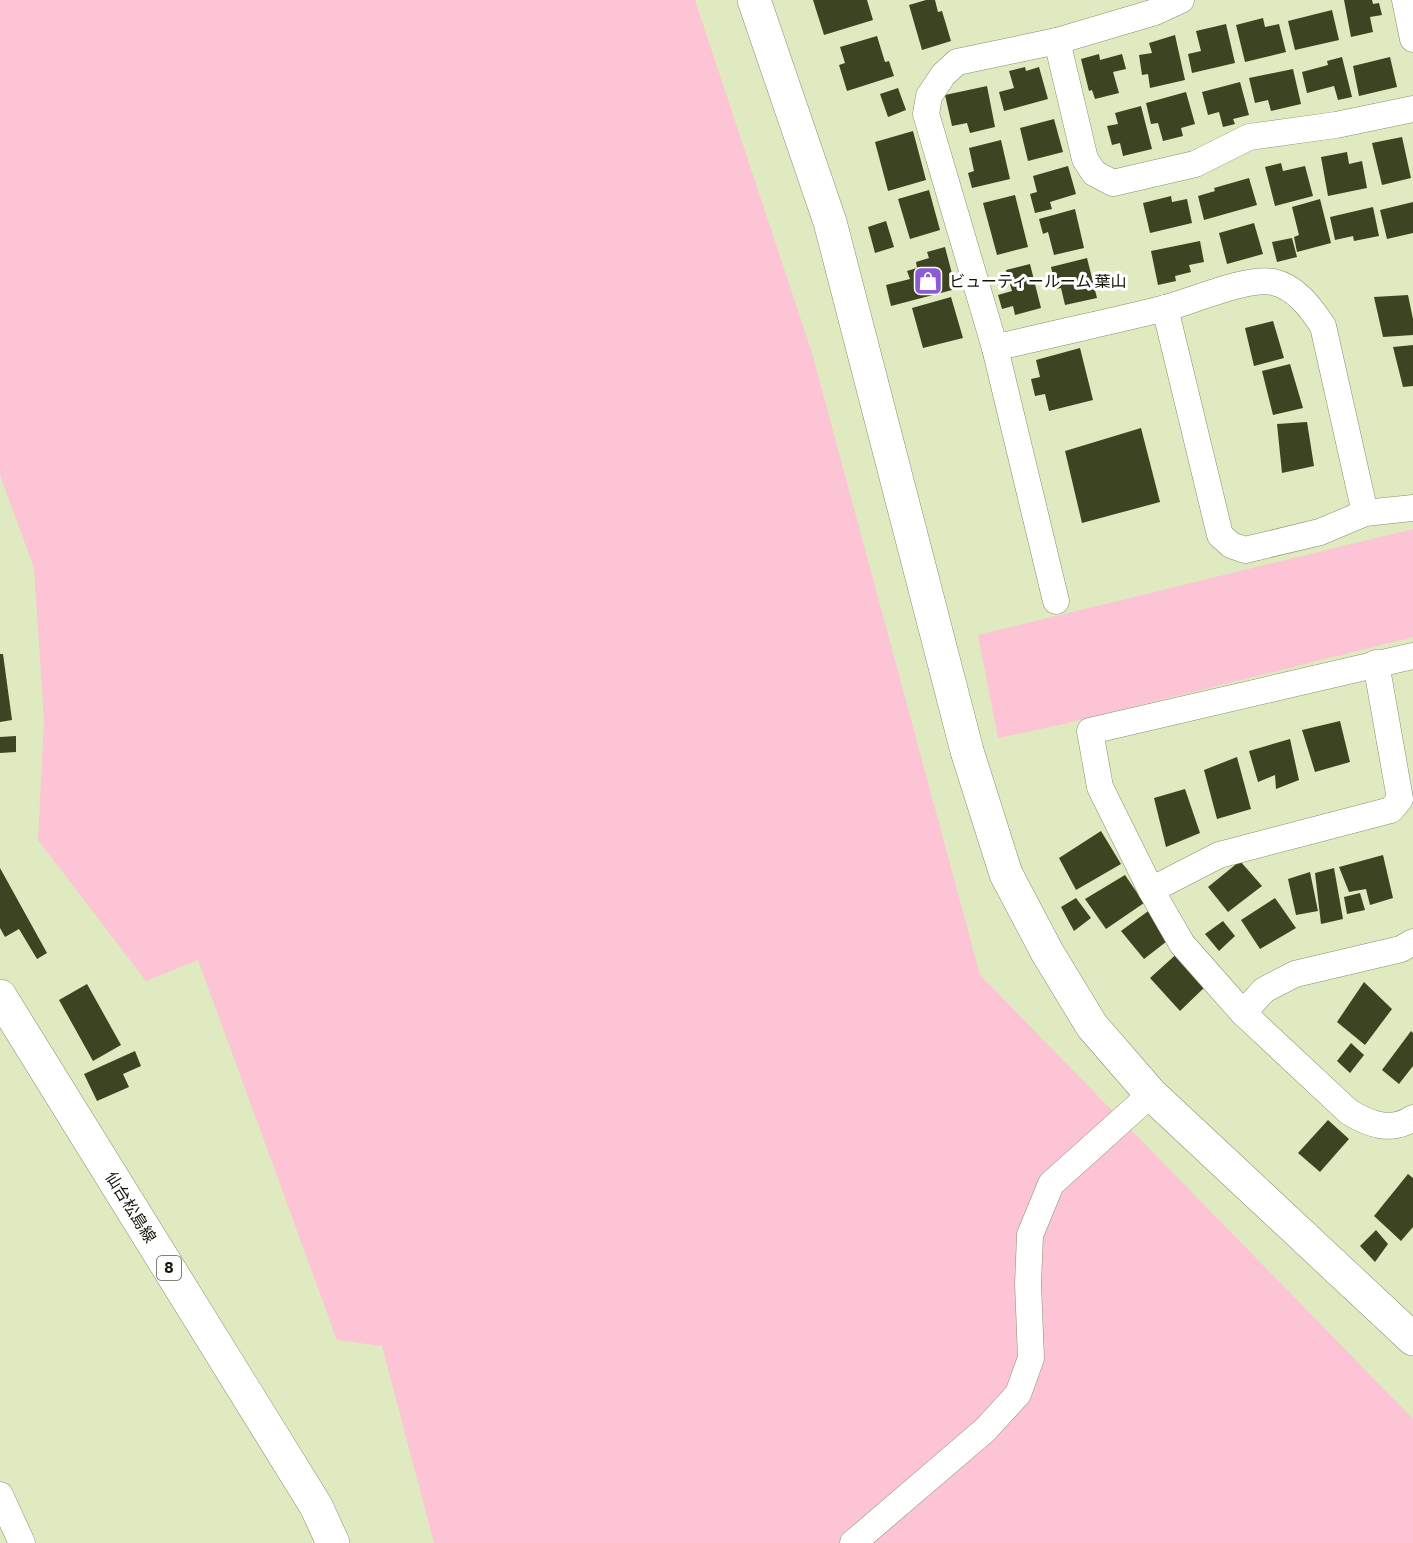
<svg xmlns="http://www.w3.org/2000/svg" width="1413" height="1543" viewBox="0 0 1413 1543" font-family="Commissioner,'Noto Sans JP',sans-serif">
<style>
.green{fill:#fcc4d4}
.building{fill:#3c4421}
.lines{fill:none;stroke-linecap:round;stroke-linejoin:round}
.street-casing{stroke:#87906b;stroke-width:27}
.secondary-casing{stroke:#87906b;stroke-width:34}
.primary-casing{stroke:#87906b;stroke-width:34}
.street{stroke:#fff;stroke-width:26}
.secondary{stroke:#fff;stroke-width:33}
.primary{stroke:#fff;stroke-width:33}
.labels{text-anchor:middle;stroke-width:6;stroke-linejoin:round;paint-order:stroke}
.shield{fill:#fff;stroke:#585a50;stroke-width:1.5}
.shield-label{font-size:15px;font-weight:bold;fill:#101305}
.poi-label{font-size:16px;fill:#101305;stroke:#fff;text-anchor:start}
.street-label{font-size:16px;fill:#101305;stroke:#fff}
</style>
<rect width="100%" height="100%" fill="#dfeac1"/>
<!-- green -->
<g class="green">
<path d="M 0,0 L 695,0 L 812,353 L 980,975 L 1413,1419 L 1413,1543 L 434,1543 L 382,1346 L 337,1340 L 198,960 L 146,981 L 38,840 L 44,720 L 34,568 L 0,475 Z"/>
<path d="M 1413,529 L 1413,637 L 1064,724 L 998,738 L 978,635 Z"/>
</g>
<!-- building -->
<g class="building">
<path d="M 813,0 L 867,0 L 873,20 L 824,35 Z"/>
<path d="M 926,0 L 935,0 L 938,12 L 942,11 L 951,41 L 922,50 L 909,5 Z"/>
<path d="M 1344,0 L 1372,0 L 1373,4 L 1379,3 L 1382,15 L 1370,17 L 1373,32 L 1351,37 Z"/>
<path d="M 1332,10 L 1339,40 L 1295,50 L 1288,21 Z"/>
<path d="M 1263,18 L 1265,27 L 1279,24 L 1286,52 L 1245,62 L 1236,25 Z"/>
<path d="M 1226,24 L 1235,63 L 1192,73 L 1188,54 L 1201,51 L 1196,31 Z"/>
<path d="M 1175,35 L 1185,80 L 1150,88 L 1148,74 L 1142,75 L 1139,55 L 1152,53 L 1149,43 Z"/>
<path d="M 877,36 L 885,62 L 889,61 L 894,76 L 847,91 L 839,65 L 845,63 L 840,47 Z"/>
<path d="M 1099,54 L 1100,60 L 1122,54 L 1126,69 L 1113,72 L 1119,93 L 1095,99 L 1092,90 L 1089,91 L 1081,59 Z"/>
<path d="M 1342,57 L 1352,97 L 1338,100 L 1334,86 L 1307,93 L 1302,72 L 1328,65 L 1327,61 Z"/>
<path d="M 1390,57 L 1397,87 L 1359,96 L 1353,66 Z"/>
<path d="M 1025,67 L 1026,71 L 1039,67 L 1048,99 L 1004,111 L 999,92 L 1014,88 L 1009,71 Z"/>
<path d="M 1293,69 L 1301,104 L 1271,111 L 1268,100 L 1255,103 L 1249,78 Z"/>
<path d="M 1240,82 L 1249,115 L 1233,119 L 1235,124 L 1223,127 L 1219,112 L 1208,115 L 1202,92 Z"/>
<path d="M 987,86 L 995,127 L 970,133 L 967,123 L 952,126 L 945,95 Z"/>
<path d="M 898,88 L 906,110 L 888,117 L 880,94 Z"/>
<path d="M 1186,92 L 1195,124 L 1181,128 L 1183,136 L 1163,141 L 1158,123 L 1151,124 L 1146,103 Z"/>
<path d="M 1141,106 L 1152,149 L 1123,156 L 1120,143 L 1112,145 L 1107,126 L 1118,124 L 1115,113 Z"/>
<path d="M 1054,119 L 1063,152 L 1028,161 L 1020,128 Z"/>
<path d="M 913,131 L 926,180 L 888,191 L 875,142 Z"/>
<path d="M 1402,137 L 1411,178 L 1382,185 L 1372,143 Z"/>
<path d="M 1001,140 L 1010,179 L 972,188 L 968,173 L 974,171 L 969,148 Z"/>
<path d="M 1347,152 L 1349,164 L 1362,161 L 1367,188 L 1328,196 L 1321,157 Z"/>
<path d="M 1281,163 L 1283,171 L 1305,166 L 1313,196 L 1275,206 L 1265,167 Z"/>
<path d="M 1068,166 L 1076,194 L 1050,202 L 1052,209 L 1035,213 L 1030,194 L 1037,192 L 1033,176 Z"/>
<path d="M 1249,178 L 1257,205 L 1204,220 L 1198,196 L 1215,191 L 1214,188 Z"/>
<path d="M 929,190 L 940,230 L 910,239 L 898,199 Z"/>
<path d="M 1015,195 L 1028,247 L 997,255 L 983,203 Z"/>
<path d="M 1171,196 L 1172,202 L 1187,199 L 1192,223 L 1150,233 L 1143,203 Z"/>
<path d="M 1320,199 L 1331,243 L 1297,252 L 1294,237 L 1299,235 L 1292,207 Z"/>
<path d="M 1413,202 L 1413,233 L 1387,239 L 1380,210 Z"/>
<path d="M 1373,207 L 1379,236 L 1354,241 L 1353,236 L 1335,240 L 1330,217 Z"/>
<path d="M 1075,209 L 1084,248 L 1054,255 L 1048,232 L 1043,234 L 1039,219 Z"/>
<path d="M 886,221 L 894,247 L 875,253 L 868,227 Z"/>
<path d="M 1254,223 L 1263,254 L 1227,264 L 1219,233 Z"/>
<path d="M 1292,238 L 1297,257 L 1277,262 L 1272,242 Z"/>
<path d="M 1200,241 L 1204,262 L 1189,265 L 1191,272 L 1175,276 L 1176,281 L 1158,285 L 1151,251 Z"/>
<path d="M 945,247 L 956,289 L 891,306 L 886,285 L 910,279 L 907,271 L 917,268 L 916,262 L 929,258 L 927,252 Z"/>
<path d="M 1087,258 L 1097,298 L 1065,305 L 1061,288 L 1056,289 L 1051,267 Z"/>
<path d="M 1030,264 L 1041,308 L 1015,315 L 1013,306 L 1002,309 L 998,295 L 1012,291 L 1006,270 Z"/>
<path d="M 1408,295 L 1413,319 L 1413,335 L 1383,337 L 1374,297 Z"/>
<path d="M 951,297 L 963,338 L 923,348 L 912,308 Z"/>
<path d="M 1273,321 L 1284,358 L 1254,366 L 1245,328 Z"/>
<path d="M 1413,345 L 1413,386 L 1403,387 L 1393,347 Z"/>
<path d="M 1080,348 L 1093,400 L 1049,411 L 1045,394 L 1035,396 L 1031,379 L 1040,377 L 1036,360 Z"/>
<path d="M 1290,364 L 1303,408 L 1273,415 L 1262,371 Z"/>
<path d="M 1307,422 L 1314,466 L 1282,473 L 1277,424 Z"/>
<path d="M 1141,428 L 1160,502 L 1082,523 L 1065,451 Z"/>
<path d="M 0,654 L 3,654 L 12,720 L 0,722 Z"/>
<path d="M 1340,721 L 1350,762 L 1315,772 L 1302,730 Z"/>
<path d="M 16,736 L 16,752 L 0,753 L 0,737 Z"/>
<path d="M 1290,739 L 1299,780 L 1276,789 L 1275,775 L 1258,782 L 1249,751 Z"/>
<path d="M 1237,757 L 1251,809 L 1217,819 L 1204,770 Z"/>
<path d="M 1185,789 L 1200,833 L 1166,847 L 1154,798 Z"/>
<path d="M 1101,831 L 1121,864 L 1076,890 L 1059,858 Z"/>
<path d="M 1383,855 L 1393,898 L 1370,905 L 1366,889 L 1349,892 L 1339,867 Z"/>
<path d="M 1240,861 L 1262,886 L 1228,912 L 1208,887 Z"/>
<path d="M 0,868 L 47,953 L 37,959 L 19,929 L 5,937 L 0,928 Z"/>
<path d="M 1334,868 L 1343,919 L 1321,924 L 1315,873 Z"/>
<path d="M 1310,872 L 1318,911 L 1296,915 L 1288,879 Z"/>
<path d="M 1125,875 L 1144,903 L 1106,929 L 1085,899 Z"/>
<path d="M 1360,893 L 1365,910 L 1347,914 L 1344,897 Z"/>
<path d="M 1076,898 L 1091,918 L 1074,931 L 1061,907 Z"/>
<path d="M 1275,898 L 1296,928 L 1260,949 L 1241,920 Z"/>
<path d="M 1151,909 L 1171,938 L 1144,959 L 1121,931 Z"/>
<path d="M 1223,921 L 1235,936 L 1219,951 L 1205,934 Z"/>
<path d="M 1181,950 L 1207,985 L 1180,1011 L 1150,978 Z"/>
<path d="M 1364,982 L 1392,1009 L 1365,1045 L 1337,1022 Z"/>
<path d="M 87,984 L 121,1045 L 93,1061 L 59,1000 Z"/>
<path d="M 1411,1031 L 1413,1033 L 1413,1066 L 1399,1084 L 1382,1070 Z"/>
<path d="M 1351,1043 L 1364,1055 L 1350,1073 L 1337,1061 Z"/>
<path d="M 135,1051 L 141,1066 L 123,1074 L 129,1087 L 97,1101 L 84,1074 Z"/>
<path d="M 1328,1120 L 1349,1139 L 1320,1172 L 1298,1153 Z"/>
<path d="M 1408,1174 L 1413,1178 L 1413,1227 L 1401,1241 L 1374,1216 Z"/>
<path d="M 1376,1230 L 1388,1244 L 1375,1262 L 1360,1246 Z"/>
</g>
<g class="lines">
<!-- street casing -->
<g class="street-casing">
<g id="street">
<path d="M 1405,0 L 1413,39"/>
<path d="M 1057,41 L 1085,159 L 1094,173 L 1113,183 L 1195,164 L 1249,137 L 1336,125 L 1413,109"/>
<path d="M 1165,308 L 1220,535 L 1231,545 L 1245,550 L 1320,532 L 1365,513 L 1413,508"/>
<path d="M 995,348 C 1052,334 1109,322 1166,308 C 1193,301 1246,277 1273,282 C 1296,287 1311,308 1323,326 L 1365,513"/>
<path d="M 1056,601 L 995,348 L 926,114 L 929,96 L 943,75 L 957,62 L 1057,41 L 1155,12 L 1181,0"/>
<path d="M 1413,656 L 1090,731 L 1100,787 L 1151,890 L 1182,944 L 1243,1013 L 1349,1112 C 1369,1124 1391,1133 1413,1118"/>
<path d="M 1151,890 L 1219,855 L 1391,810 L 1400,799 L 1376,663"/>
<path d="M 1243,1013 L 1264,990 L 1295,974 L 1401,949 L 1413,942"/>
<path d="M 0,1495 L 22,1543"/>
<path d="M 853,1543 L 985,1430 L 1018,1394 L 1031,1358 L 1028,1284 L 1030,1235 L 1051,1184 L 1151,1094"/>
</g>
</g>
<!-- secondary casing -->
<g class="secondary-casing">
<path id="secondary" d="M 754,0 L 830,222 L 967,751 L 1006,874 L 1047,952 L 1092,1026 L 1151,1094 L 1413,1339"/>
</g>
<!-- primary casing -->
<g class="primary-casing">
<path id="primary" d="M 0,996 L 316,1506 L 333,1543"/>
</g>
<!-- street -->
<use href="#street" class="street"/>
<!-- secondary -->
<use href="#secondary" class="secondary"/>
<!-- primary -->
<use href="#primary" class="primary"/>
</g>
<!-- icons -->
<defs>
<g id="shop-square" transform="scale(1.5)"><rect x="-9" y="-9" width="18" height="18" rx="4" fill="#8c5ad3" stroke="#fff"/><path d="M-5-2.5h2.3a2.7 3.5 0 0 1 5.4 0H5L5.5 6h-11ZM-1.5-2.5h3a1.5 2.3 0 0 0-3 0Z" fill="#fff"/></g>
</defs>
<g fill-rule="evenodd">
<use href="#shop-square" x="928" y="281"/>
</g>
<g class="labels">
<!-- shield labels -->
<rect class="shield" x="157" y="1256" width="24" height="24" rx="4.5"/>
<g class="shield-label">
<text x="169" y="1273">8</text>
</g>
<!-- poi labels -->
<g class="poi-label">
<text x="949" y="287">ビューティールーム 葉山</text>
</g>
<!-- street labels -->
<g class="street-label">
<text transform="translate(131 1207) rotate(58)" y="6">仙台松島線</text>
</g>
</g>
</svg>
